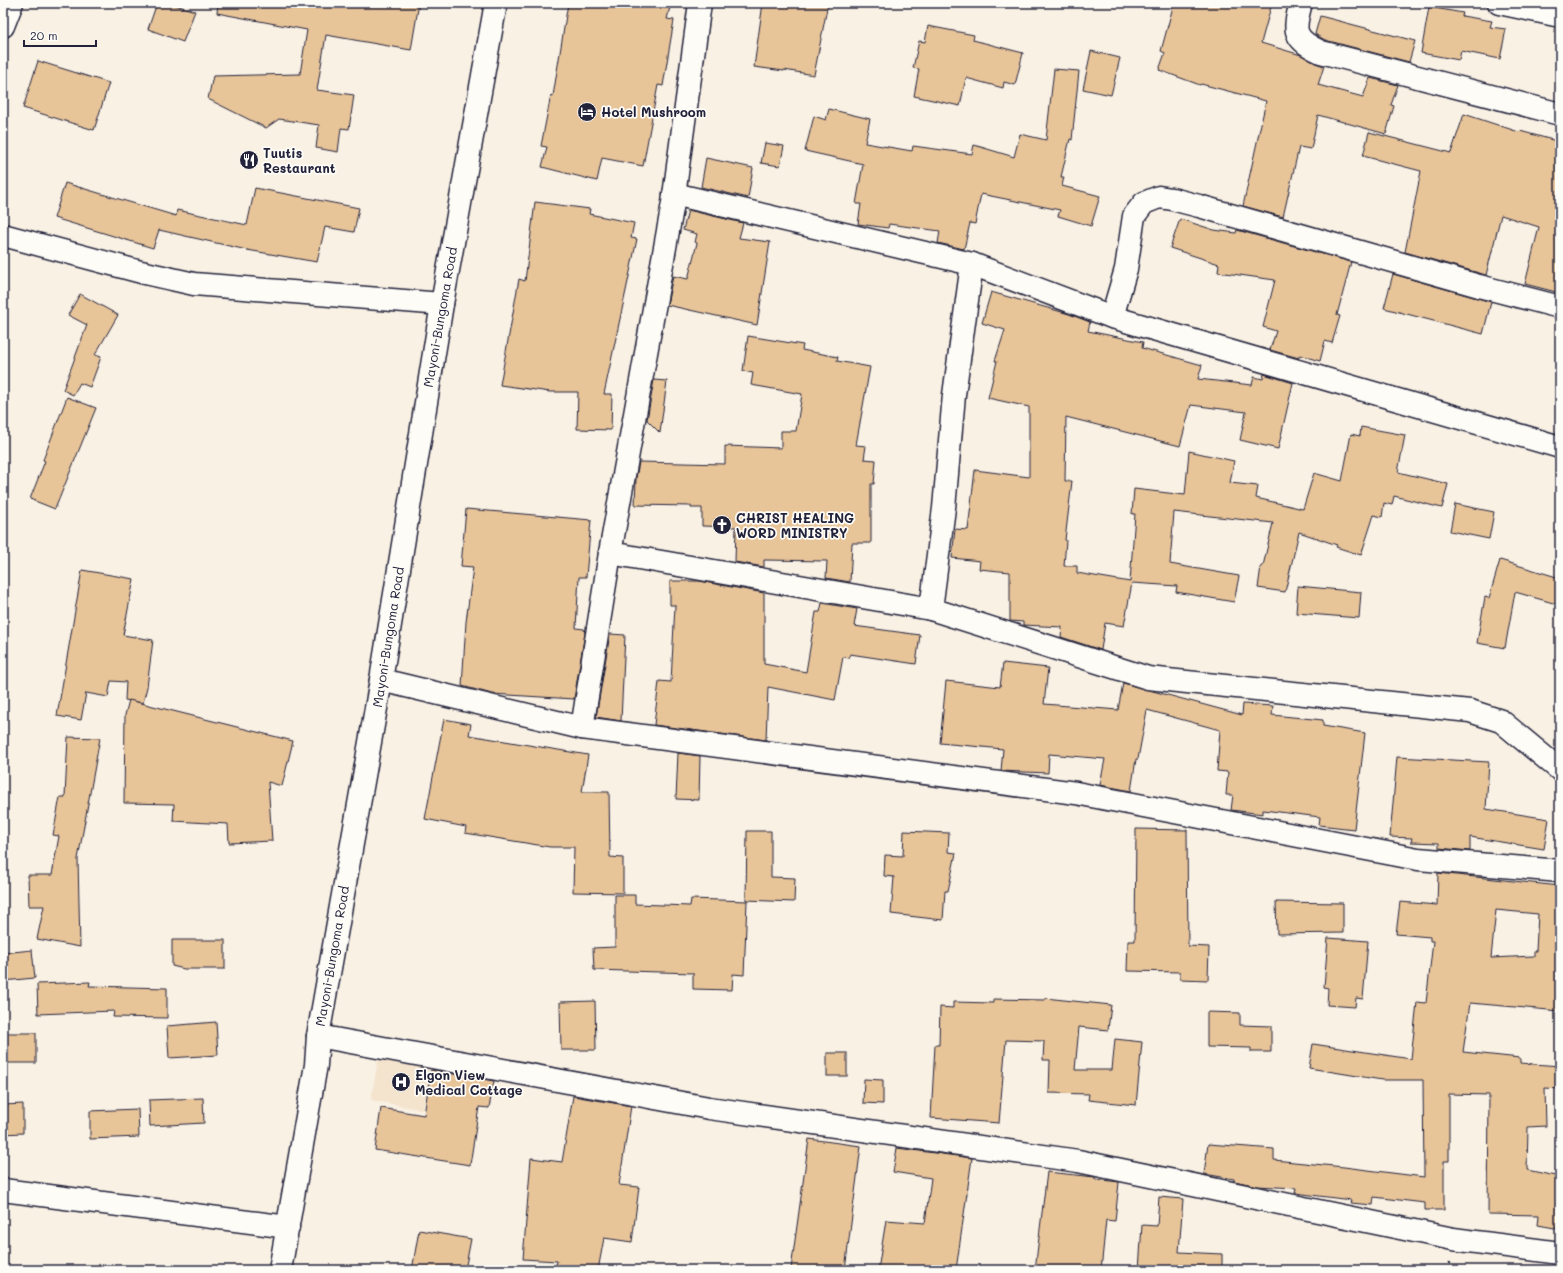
<svg xmlns="http://www.w3.org/2000/svg" width="1563" height="1273" viewBox="0 0 1563 1273" font-family="Mali,sans-serif">
<style>
.built{fill:#f4e4ce}
.building{fill:#e8c499;stroke:#22223b;fill-rule:evenodd}
.lines{fill:none;stroke-linecap:round;stroke-linejoin:round}
.street-casing{stroke:#22223b;stroke-width:25}
.primary-casing{stroke:#22223b;stroke-width:25}
.path{stroke:#22223b;stroke-width:2.5;stroke-dasharray:3 3;stroke-linecap:butt}
.street{stroke:#fdfcf7;stroke-width:22}
.primary{stroke:#fdfcf7;stroke-width:22}
.labels{text-anchor:middle;stroke-width:3.5;stroke-linejoin:round;paint-order:stroke}
.poi-label{font-size:13px;font-weight:bold;fill:#22223b;stroke:#fdfcf7;text-anchor:start}
.street-label{font-size:13px;fill:#22223b;stroke:#fdfcf7}
</style>
<rect width="100%" height="100%" fill="#f9f1e4"/>
<filter id="ink" filterUnits="userSpaceOnUse"><feTurbulence type="fractalNoise" baseFrequency=".025" numOctaves="2"/><feDisplacementMap in="SourceGraphic" scale="8" xChannelSelector="R" yChannelSelector="G"/><feConvolveMatrix kernelMatrix="1 2 1 2 8 2 1 2 1" color-interpolation-filters="sRGB"/></filter>
<g filter="url(#ink)">
<!-- built -->
<path class="built" d="M 379,1054 L 432,1064 L 423,1110 L 371,1100 Z"/>
<!-- building -->
<g class="building">
<path d="M 157,3 L 169,3 L 195,11 L 183,42 L 148,29 Z"/>
<path d="M 218,3 L 419,3 L 411,50 L 326,35 L 317,90 L 354,95 L 349,129 L 341,128 L 338,152 L 316,148 L 319,125 L 279,119 L 266,128 L 208,99 L 213,76 L 300,74 L 307,30 L 217,13 Z"/>
<path d="M 568,3 L 671,3 L 667,19 L 674,20 L 663,86 L 658,85 L 643,166 L 602,158 L 597,181 L 542,167 L 547,147 L 541,146 L 551,95 L 553,96 Z"/>
<path d="M 763,3 L 828,3 L 814,75 L 784,70 L 784,71 L 754,67 Z"/>
<path d="M 1174,3 L 1272,3 L 1261,43 L 1301,55 L 1315,63 L 1324,66 L 1318,85 L 1363,97 L 1370,78 L 1398,85 L 1391,105 L 1394,106 L 1386,134 L 1318,115 L 1311,149 L 1299,147 L 1283,217 L 1243,206 L 1266,101 L 1201,84 L 1200,85 L 1159,70 L 1165,53 L 1161,51 Z"/>
<path d="M 1429,7 L 1463,13 L 1462,16 L 1492,21 L 1490,27 L 1506,29 L 1500,59 L 1461,51 L 1459,60 L 1421,53 Z"/>
<path d="M 1320,16 L 1415,41 L 1409,62 L 1325,40 L 1318,36 L 1315,34 Z"/>
<path d="M 928,26 L 974,35 L 973,40 L 1023,53 L 1015,85 L 1004,82 L 1003,88 L 966,78 L 960,106 L 914,96 L 919,69 L 913,68 L 919,41 L 925,42 Z"/>
<path d="M 1091,51 L 1120,58 L 1111,95 L 1083,89 Z"/>
<path d="M 38,61 L 109,83 L 94,130 L 23,108 Z"/>
<path d="M 1054,69 L 1079,71 L 1072,140 L 1070,139 L 1061,177 L 1064,177 L 1062,186 L 1100,196 L 1091,226 L 1058,216 L 1060,210 L 981,194 L 975,224 L 970,223 L 964,249 L 938,243 L 940,231 L 889,224 L 888,228 L 858,224 L 861,204 L 856,204 L 863,164 L 805,151 L 814,116 L 826,120 L 829,109 L 870,119 L 865,143 L 912,151 L 913,146 L 972,154 L 974,145 L 1014,157 L 1020,134 L 1046,140 Z"/>
<path d="M 1464,114 L 1519,132 L 1520,131 L 1560,142 L 1560,293 L 1525,284 L 1539,227 L 1501,215 L 1486,275 L 1405,252 L 1421,171 L 1363,156 L 1369,132 L 1451,153 Z"/>
<path d="M 765,143 L 784,146 L 780,166 L 761,163 Z"/>
<path d="M 706,158 L 753,168 L 748,198 L 701,187 Z"/>
<path d="M 65,183 L 176,216 L 177,210 L 247,225 L 255,188 L 359,208 L 354,232 L 325,227 L 317,262 L 247,250 L 159,230 L 153,248 L 54,218 Z"/>
<path d="M 535,202 L 590,209 L 589,214 L 634,223 L 631,238 L 637,239 L 604,394 L 612,394 L 611,430 L 577,429 L 578,392 L 550,392 L 500,385 L 519,279 L 525,281 Z"/>
<path d="M 688,210 L 743,223 L 739,238 L 770,242 L 757,325 L 667,305 L 673,276 L 688,279 L 697,243 L 695,242 L 697,234 L 683,230 Z"/>
<path d="M 1180,219 L 1214,230 L 1236,233 L 1237,230 L 1351,262 L 1337,315 L 1340,316 L 1332,343 L 1325,341 L 1320,361 L 1299,355 L 1299,358 L 1270,350 L 1276,331 L 1263,327 L 1275,280 L 1218,272 L 1219,264 L 1170,248 Z"/>
<path d="M 1393,274 L 1491,302 L 1483,334 L 1384,308 Z"/>
<path d="M 991,292 L 1069,314 L 1090,322 L 1088,331 L 1143,342 L 1142,348 L 1202,365 L 1198,379 L 1252,385 L 1254,377 L 1263,379 L 1264,374 L 1293,383 L 1278,449 L 1240,440 L 1246,412 L 1191,405 L 1180,446 L 1066,417 L 1065,481 L 1072,481 L 1065,540 L 1066,540 L 1064,566 L 1077,566 L 1077,573 L 1130,582 L 1135,514 L 1132,514 L 1134,489 L 1185,495 L 1189,451 L 1234,461 L 1230,483 L 1258,486 L 1256,498 L 1303,509 L 1314,473 L 1342,481 L 1351,434 L 1360,436 L 1361,427 L 1405,435 L 1398,472 L 1448,484 L 1442,508 L 1394,496 L 1392,505 L 1384,503 L 1382,517 L 1374,515 L 1361,555 L 1336,547 L 1337,545 L 1299,532 L 1285,592 L 1258,588 L 1261,566 L 1263,566 L 1273,523 L 1174,512 L 1170,564 L 1239,576 L 1234,602 L 1176,592 L 1177,586 L 1132,583 L 1124,626 L 1105,623 L 1101,650 L 1061,637 L 1062,627 L 1023,625 L 1023,622 L 1010,621 L 1010,572 L 979,569 L 980,561 L 952,558 L 955,529 L 968,530 L 975,470 L 1029,477 L 1029,407 L 988,398 L 997,361 L 995,361 L 1005,330 L 982,323 Z"/>
<path d="M 80,294 L 118,315 L 95,355 L 101,357 L 90,387 L 80,383 L 73,395 L 63,390 L 87,325 L 68,315 Z"/>
<path d="M 748,336 L 803,345 L 802,350 L 838,357 L 837,361 L 870,367 L 856,445 L 866,446 L 864,459 L 876,460 L 874,484 L 871,484 L 871,543 L 852,543 L 850,582 L 826,578 L 827,561 L 764,560 L 764,567 L 735,562 L 736,527 L 702,526 L 702,508 L 691,508 L 691,506 L 635,505 L 636,478 L 639,462 L 725,464 L 725,446 L 781,448 L 781,431 L 796,431 L 802,394 L 751,385 L 753,373 L 743,371 Z"/>
<path d="M 654,380 L 667,381 L 660,433 L 647,420 Z"/>
<path d="M 67,397 L 96,408 L 55,509 L 30,499 L 45,461 L 43,460 Z"/>
<path d="M 1455,504 L 1494,512 L 1489,539 L 1450,531 Z"/>
<path d="M 466,509 L 591,520 L 586,577 L 579,577 L 576,628 L 584,629 L 585,633 L 574,699 L 492,694 L 462,686 L 466,622 L 473,567 L 461,566 Z"/>
<path d="M 1500,560 L 1560,578 L 1560,605 L 1515,592 L 1505,648 L 1477,643 L 1485,597 L 1489,598 Z"/>
<path d="M 82,570 L 134,579 L 123,635 L 153,640 L 147,687 L 143,703 L 125,700 L 126,682 L 111,681 L 108,697 L 86,693 L 81,720 L 57,716 Z"/>
<path d="M 670,581 L 699,581 L 764,593 L 764,664 L 806,672 L 816,612 L 820,612 L 822,603 L 857,609 L 854,626 L 920,635 L 916,664 L 850,654 L 849,658 L 843,657 L 835,700 L 768,687 L 766,740 L 654,725 L 659,681 L 671,682 L 675,605 L 670,605 Z"/>
<path d="M 1298,586 L 1361,592 L 1359,618 L 1296,613 Z"/>
<path d="M 610,634 L 625,635 L 621,721 L 596,717 Z"/>
<path d="M 1003,663 L 1048,668 L 1044,704 L 1118,710 L 1123,683 L 1242,715 L 1243,704 L 1273,706 L 1272,715 L 1323,720 L 1323,726 L 1365,733 L 1354,829 L 1319,825 L 1320,817 L 1263,810 L 1263,814 L 1231,810 L 1233,795 L 1226,795 L 1228,772 L 1217,771 L 1220,730 L 1147,710 L 1138,759 L 1136,759 L 1131,791 L 1100,785 L 1105,759 L 1049,754 L 1048,773 L 1001,771 L 1003,749 L 940,743 L 946,681 L 1000,687 Z"/>
<path d="M 129,700 L 293,741 L 282,786 L 268,782 L 272,841 L 229,843 L 228,824 L 173,821 L 174,804 L 124,803 L 125,715 Z"/>
<path d="M 444,719 L 471,724 L 469,735 L 588,755 L 582,792 L 609,792 L 610,857 L 623,858 L 623,893 L 573,892 L 574,847 L 550,847 L 465,833 L 466,827 L 425,819 Z"/>
<path d="M 68,737 L 100,738 L 78,859 L 80,947 L 37,939 L 44,906 L 29,906 L 28,875 L 52,875 L 59,836 L 53,835 L 60,797 L 65,797 Z"/>
<path d="M 678,753 L 700,756 L 699,800 L 676,799 Z"/>
<path d="M 1397,757 L 1489,762 L 1486,809 L 1549,819 L 1544,849 L 1470,837 L 1470,851 L 1439,848 L 1439,843 L 1411,842 L 1412,838 L 1390,837 Z"/>
<path d="M 1136,829 L 1187,830 L 1188,946 L 1209,947 L 1208,980 L 1180,979 L 1180,972 L 1127,971 L 1128,941 L 1135,941 Z"/>
<path d="M 747,831 L 771,831 L 771,877 L 795,878 L 794,902 L 746,900 Z"/>
<path d="M 904,831 L 949,833 L 948,852 L 956,853 L 948,891 L 945,891 L 943,920 L 891,914 L 894,877 L 884,876 L 885,855 L 903,856 Z"/>
<path d="M 1438,873 L 1560,886 L 1556,952 L 1560,952 L 1560,1011 L 1470,1003 L 1463,1052 L 1520,1058 L 1520,1063 L 1560,1066 L 1560,1089 L 1545,1088 L 1546,1126 L 1528,1127 L 1527,1170 L 1560,1177 L 1560,1229 L 1538,1225 L 1539,1215 L 1488,1214 L 1489,1095 L 1449,1094 L 1449,1161 L 1444,1161 L 1444,1210 L 1425,1210 L 1425,1203 L 1374,1197 L 1373,1205 L 1350,1203 L 1351,1200 L 1295,1193 L 1296,1188 L 1257,1186 L 1234,1181 L 1234,1179 L 1204,1174 L 1208,1144 L 1274,1149 L 1274,1160 L 1344,1167 L 1424,1177 L 1423,1080 L 1382,1080 L 1309,1068 L 1313,1044 L 1411,1059 L 1417,1002 L 1426,1003 L 1433,941 L 1430,941 L 1430,937 L 1396,934 L 1400,902 L 1437,905 ZM 1496,910 L 1538,914 L 1536,951 L 1534,951 L 1534,956 L 1491,958 Z"/>
<path d="M 615,895 L 635,895 L 635,904 L 690,906 L 691,899 L 747,901 L 744,975 L 733,974 L 732,990 L 693,989 L 693,973 L 594,970 L 593,948 L 615,947 Z"/>
<path d="M 1276,902 L 1343,903 L 1343,933 L 1277,934 Z"/>
<path d="M 1328,938 L 1368,941 L 1363,999 L 1356,998 L 1355,1007 L 1327,1005 L 1328,988 L 1324,987 Z"/>
<path d="M 172,940 L 225,940 L 225,969 L 184,969 L 172,966 Z"/>
<path d="M 32,950 L 35,978 L 3,981 L 3,953 Z"/>
<path d="M 90,982 L 89,986 L 167,988 L 167,1018 L 113,1017 L 114,1011 L 38,1014 L 37,984 Z"/>
<path d="M 1045,998 L 1111,1005 L 1108,1030 L 1079,1027 L 1075,1070 L 1112,1070 L 1115,1039 L 1142,1042 L 1136,1105 L 1088,1100 L 1089,1094 L 1049,1093 L 1050,1060 L 1043,1060 L 1044,1041 L 1006,1040 L 999,1123 L 931,1118 L 935,1045 L 939,1045 L 940,1007 L 953,1008 L 953,1002 L 993,1003 L 993,999 L 1045,1000 Z"/>
<path d="M 595,1001 L 596,1050 L 561,1050 L 560,1002 Z"/>
<path d="M 1207,1012 L 1240,1013 L 1240,1025 L 1271,1026 L 1271,1052 L 1251,1052 L 1251,1048 L 1207,1047 Z"/>
<path d="M 216,1022 L 218,1055 L 169,1058 L 167,1026 Z"/>
<rect x="3" y="1033" width="33" height="30"/>
<rect x="827" y="1053" width="20" height="23"/>
<path d="M 431,1070 L 494,1081 L 489,1108 L 479,1107 L 470,1165 L 375,1150 L 381,1108 L 424,1115 Z"/>
<path d="M 864,1079 L 883,1080 L 883,1104 L 863,1103 Z"/>
<path d="M 573,1096 L 631,1106 L 619,1185 L 639,1187 L 632,1242 L 604,1238 L 598,1270 L 555,1270 L 557,1261 L 523,1259 L 531,1158 L 562,1162 Z"/>
<path d="M 203,1098 L 204,1123 L 150,1126 L 149,1100 Z"/>
<path d="M 23,1104 L 23,1133 L 3,1134 L 3,1105 Z"/>
<path d="M 138,1109 L 139,1137 L 90,1139 L 90,1111 Z"/>
<path d="M 809,1139 L 861,1146 L 845,1270 L 801,1270 L 791,1269 Z"/>
<path d="M 897,1148 L 972,1158 L 956,1270 L 878,1270 L 886,1220 L 925,1223 L 931,1178 L 893,1172 Z"/>
<path d="M 1047,1172 L 1095,1177 L 1095,1179 L 1119,1182 L 1115,1221 L 1106,1220 L 1101,1270 L 1035,1270 Z"/>
<path d="M 1159,1197 L 1183,1199 L 1179,1252 L 1222,1254 L 1222,1270 L 1139,1270 L 1142,1225 L 1157,1226 Z"/>
<path d="M 419,1230 L 471,1239 L 465,1270 L 412,1270 Z"/>
</g>
<g class="lines">
<!-- street casing -->
<g class="street-casing">
<g id="street">
<path d="M 700,3 L 673,203 L 610,553 L 931,609 L 1148,678 L 1470,711 L 1501,721 L 1560,770"/>
<path d="M 1301,3 C 1293,31 1293,39 1321,52 L 1560,114"/>
<path d="M 1499,3 L 1560,16"/>
<path d="M 3,26 L 12,3"/>
<path d="M 674,194 L 972,264 L 1112,317 L 1560,447"/>
<path d="M 3,235 L 141,272 L 194,284 L 442,304"/>
<path d="M 1112,317 L 1126,269 L 1134,216 L 1144,203 L 1159,197 L 1172,199 L 1199,206 L 1479,286 L 1560,307"/>
<path d="M 931,609 L 944,508 L 954,395 L 972,264"/>
<path d="M 381,680 L 582,728 L 1076,793 L 1418,859 L 1560,871"/>
<path d="M 582,728 L 610,553"/>
<path d="M 318,1036 L 709,1108 L 1078,1161 L 1453,1239 L 1560,1253"/>
<path d="M 3,1190 L 288,1227"/>
</g>
</g>
<!-- primary casing -->
<g class="primary-casing">
<path id="primary" d="M 280,1270 L 316,1065 L 318,1036 L 381,680 L 442,304 L 496,3"/>
</g>
<!-- path -->
<path class="path" d="M 1449,1270 L 1450,1262"/>
<!-- street -->
<use href="#street" class="street"/>
<!-- primary -->
<use href="#primary" class="primary"/>
</g>
</g>
<!-- icons -->
<defs>
<g id="hotel-disc" transform="scale(1)"><circle r="9.5" fill="#22223b" stroke="#fdfcf7"/><path d="M-6-4.5h1.5V1H6V5H4.5V3h-9V5H-6ZM-4 0a1.8 1.8 0 1 1 3.6 0ZM.5 0V-2.5h3Q6-2.5 6 0Z" fill="#fff"/></g>
<g id="restaurant-disc" transform="scale(1)"><circle r="9.5" fill="#22223b" stroke="#fdfcf7"/><path d="M-5-6h1v4h1v-4h1v4h1v-4h1v5L-1.5 .5V6h-2V.5L-5-1ZM5-6V6H3V1.5H1.5Q1.5-4 5-6Z" fill="#fff"/></g>
<g id="church-disc" transform="scale(1)"><circle r="9.5" fill="#22223b" stroke="#fdfcf7"/><path d="M-1.2-6h2.4v3.5h3.3v2.4h-3.3V6h-2.4V-.1h-3.3v-2.4h3.3Z" fill="#fff"/></g>
<g id="hospital-disc" transform="scale(1)"><circle r="9.5" fill="#22223b" stroke="#fdfcf7"/><path d="M-5-5h3v3.5h4V-5h3V5h-3V1.5h-4V5h-3Z" fill="#fff"/></g>
</defs>
<g fill-rule="evenodd">
<use href="#hotel-disc" x="587" y="112"/>
<use href="#restaurant-disc" x="249" y="160"/>
<use href="#church-disc" x="722" y="525"/>
<use href="#hospital-disc" x="401" y="1082"/>
</g>
<g class="labels">
<!-- poi labels -->
<g class="poi-label">
<text x="601" y="117">Hotel Mushroom</text>
<text x="263" y="158">Tuutis<tspan x="263" dy="15">Restaurant</tspan></text>
<text x="736" y="523">CHRIST HEALING<tspan x="736" dy="15">WORD MINISTRY</tspan></text>
<text x="415" y="1080">Elgon View<tspan x="415" dy="15">Medical Cottage</tspan></text>
</g>
<!-- street labels -->
<g class="street-label">
<text transform="translate(440 317) rotate(-80)" y="5">Mayoni-Bungoma Road</text>
<text transform="translate(388 637) rotate(-81)" y="5">Mayoni-Bungoma Road</text>
<text transform="translate(332 956) rotate(-80)" y="5">Mayoni-Bungoma Road</text>
</g>
</g>
<!-- margin -->
<rect width="1563" height="1273" fill="none" stroke="#fdfcf7" stroke-width="16"/>
<rect x="8" y="8" width="1547" height="1257" fill="none" stroke="#22223b" stroke-width="1.5" filter="url(#ink)"/>
<!-- scale -->
<path d="M24 40v6h72v-6" fill="none" stroke="#22223b" stroke-width="2"/>
<text x="30" y="40" font-size="12" fill="#22223b" stroke="#fdfcf7" stroke-width="3" paint-order="stroke">20 m</text>
</svg>
